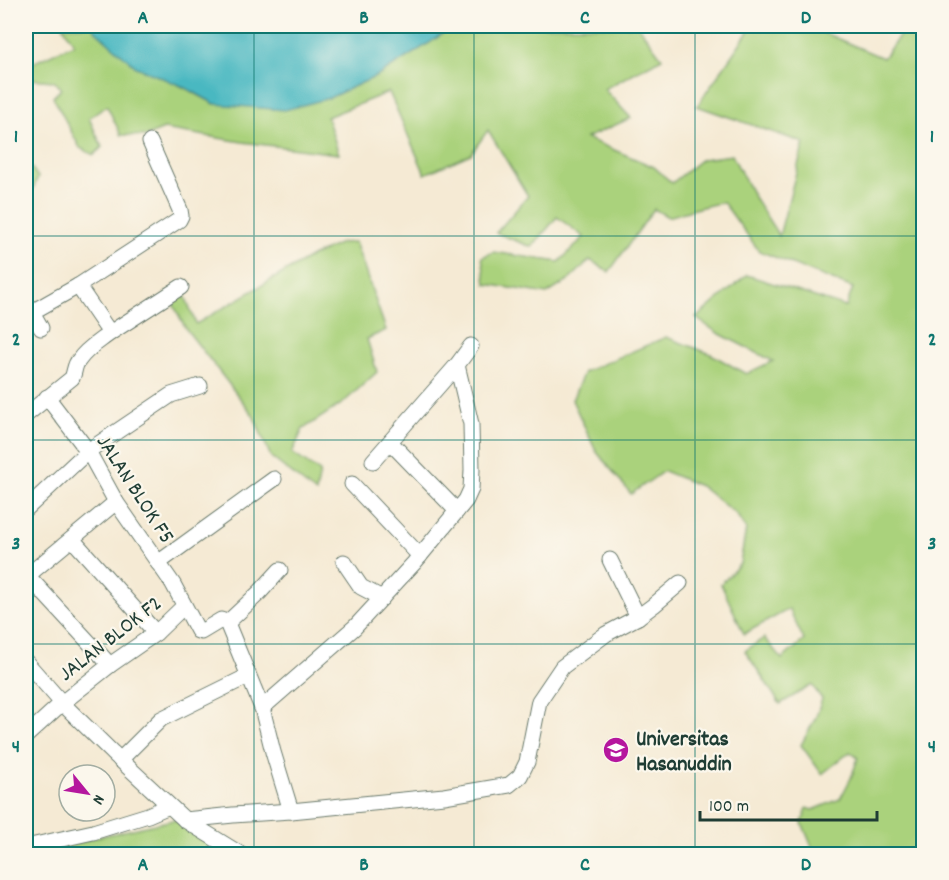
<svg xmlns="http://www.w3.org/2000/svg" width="949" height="880" viewBox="0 0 949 880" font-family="Dekko,sans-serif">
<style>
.green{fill:#aad27c;stroke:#648858;stroke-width:1.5}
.water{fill:#49b8c1;stroke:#347a7a;stroke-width:1.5}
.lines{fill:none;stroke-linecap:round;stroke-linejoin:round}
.minor-casing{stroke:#6a7a6c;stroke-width:17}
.minor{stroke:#fff;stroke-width:15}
.grid{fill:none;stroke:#0f766e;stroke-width:1.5;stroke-opacity:0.55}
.labels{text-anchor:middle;stroke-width:4.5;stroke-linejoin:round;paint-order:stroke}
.street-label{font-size:22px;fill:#1f3d34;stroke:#fbf7ec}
.poi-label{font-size:22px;font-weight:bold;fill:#1f3d34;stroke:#fbf7ec;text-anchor:start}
.neatline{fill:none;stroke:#0f766e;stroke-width:2}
.grid-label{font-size:20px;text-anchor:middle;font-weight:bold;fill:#0f766e}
</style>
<rect width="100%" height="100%" fill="#fbf7ec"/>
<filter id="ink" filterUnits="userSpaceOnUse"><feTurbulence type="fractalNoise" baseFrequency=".0167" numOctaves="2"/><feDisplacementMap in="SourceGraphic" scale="12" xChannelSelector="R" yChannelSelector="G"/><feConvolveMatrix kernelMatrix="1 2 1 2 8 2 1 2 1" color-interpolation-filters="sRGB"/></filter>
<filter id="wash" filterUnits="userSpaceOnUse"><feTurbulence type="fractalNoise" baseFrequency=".008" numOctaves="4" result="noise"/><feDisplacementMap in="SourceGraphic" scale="24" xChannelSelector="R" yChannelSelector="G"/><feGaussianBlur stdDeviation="1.35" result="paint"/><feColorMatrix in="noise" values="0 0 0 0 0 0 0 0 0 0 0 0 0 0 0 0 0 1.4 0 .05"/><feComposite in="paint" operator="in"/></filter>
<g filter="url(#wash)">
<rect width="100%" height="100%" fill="#f5ead4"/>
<!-- green -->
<g class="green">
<path d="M 63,26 L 92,26 L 97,32 L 181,86 L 215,104 L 329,98 L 379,75 L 431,42 L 453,26 L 638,26 L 662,58 L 604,89 L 631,118 L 586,138 L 654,167 L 672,183 L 702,159 L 732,155 L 754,197 L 779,236 L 804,143 L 697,106 L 752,26 L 808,26 L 883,58 L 907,26 L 923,26 L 923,854 L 815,854 L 802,823 L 807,808 L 813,810 L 840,799 L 851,778 L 858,758 L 850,752 L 822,774 L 801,745 L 816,717 L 822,699 L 812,685 L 780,704 L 745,651 L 764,638 L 782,659 L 804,640 L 789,609 L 744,634 L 721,584 L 740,564 L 746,529 L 736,514 L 700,486 L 664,471 L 631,494 L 596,451 L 572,400 L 584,372 L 666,337 L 711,354 L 746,374 L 773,361 L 718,333 L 696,318 L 747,275 L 846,307 L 853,288 L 759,251 L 723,202 L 698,208 L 668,217 L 654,209 L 609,272 L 590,260 L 569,280 L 547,294 L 486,284 L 482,257 L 493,252 L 559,262 L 584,237 L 557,217 L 532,247 L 496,233 L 528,196 L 488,130 L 471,154 L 425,174 L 389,92 L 327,117 L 339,154 L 242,142 L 164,129 L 147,136 L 121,135 L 107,106 L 89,118 L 102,147 L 94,155 L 80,148 L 53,97 L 61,89 L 54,81 L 29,79 L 26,77 L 26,66 L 74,44 Z"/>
<path d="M 26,160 L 38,177 L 28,201 L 26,199 Z"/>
<path d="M 355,242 L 386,330 L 367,339 L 377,372 L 343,403 L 303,429 L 292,453 L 320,472 L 316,493 L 271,457 L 253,415 L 186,329 L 167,292 L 184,293 L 196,324 L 312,256 L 341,243 Z"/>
<path d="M 177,819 L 230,854 L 26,854 L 26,853 Z"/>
</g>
<!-- water -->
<path class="water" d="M 92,26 L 453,26 L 431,42 L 379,75 L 329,98 L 285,110 L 215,104 L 184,87 L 136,67 L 97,32 Z"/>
</g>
<g filter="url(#ink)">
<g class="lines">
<!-- minor casing -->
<g class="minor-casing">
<g id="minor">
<path d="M 41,328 L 32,312 L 78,286"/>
<path d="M 110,333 L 181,287"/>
<path d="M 47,397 L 88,451 L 116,502 L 173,584 L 198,631 L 201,632 L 221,620 L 227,623 L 260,592 L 280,570"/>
<path d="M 26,415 L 72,378 C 75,372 74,365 79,360 C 86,349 100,341 110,333 L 78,286 L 179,220 L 181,216 L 180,210 L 150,142"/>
<path d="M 390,442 L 457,511"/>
<path d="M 373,461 L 457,365"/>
<path d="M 352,484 L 420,556"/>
<path d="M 26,509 L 88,451 L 171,395 L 200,386"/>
<path d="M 72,539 L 156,633"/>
<path d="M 610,560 L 638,617"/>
<path d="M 344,562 L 361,587 L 382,598"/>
<path d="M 158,563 L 274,479"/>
<path d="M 26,574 L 110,665"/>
<path d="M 27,576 L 116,502"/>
<path d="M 227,623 L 262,708 L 355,627 L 414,563 L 466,500 L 471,489 L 472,470 L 471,424 L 457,365 L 471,346"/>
<path d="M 26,662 L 62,703 L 113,753 L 185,820 L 240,854"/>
<path d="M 262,708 L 273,752 L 291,811"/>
<path d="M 26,736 L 62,703 L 110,665 L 156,633 L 184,606"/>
<path d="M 120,760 L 161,719 L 248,676"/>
<path d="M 185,820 L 233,815 L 291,811 L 444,796 L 509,785 L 520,776 L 527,762 L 539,701 L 562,667 L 606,634 L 638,617 L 654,605 L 680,583"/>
<path d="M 26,847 L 93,832 L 148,815 L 169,806"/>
</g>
</g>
<!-- minor -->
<use href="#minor" class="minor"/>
</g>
</g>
<!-- grid -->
<path class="grid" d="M 254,26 L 254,854M 474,26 L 474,854M 695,26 L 695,854M 26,236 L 924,236M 26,440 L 924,440M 26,644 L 924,644"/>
<!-- icons -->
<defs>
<g id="university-disc" transform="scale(1.35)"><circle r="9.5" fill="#b5179e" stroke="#fbf7ec"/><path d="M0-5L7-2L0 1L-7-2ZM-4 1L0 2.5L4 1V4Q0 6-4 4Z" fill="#fff"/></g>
</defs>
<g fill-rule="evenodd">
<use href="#university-disc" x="616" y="750"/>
</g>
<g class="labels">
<!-- street labels -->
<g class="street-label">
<text transform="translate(137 488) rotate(57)" y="8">JALAN BLOK F5</text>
<text transform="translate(109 637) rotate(-38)" y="8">JALAN BLOK F2</text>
</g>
<!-- poi labels -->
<g class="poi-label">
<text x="636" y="745">Universitas<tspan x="636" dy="25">Hasanuddin</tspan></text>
</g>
</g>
<!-- margin -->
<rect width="949" height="880" fill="none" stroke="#fbf7ec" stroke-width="66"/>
<!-- north arrow -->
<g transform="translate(87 793) rotate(120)"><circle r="28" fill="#fbf7ec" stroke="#a3ada2" stroke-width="1.5"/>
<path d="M0-4.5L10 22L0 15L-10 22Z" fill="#b5179e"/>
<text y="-9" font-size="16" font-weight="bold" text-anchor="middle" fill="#1f3d34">N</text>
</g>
<!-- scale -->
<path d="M700 811v9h177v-9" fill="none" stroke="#1f3d34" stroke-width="3"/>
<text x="709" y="811" font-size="18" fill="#1f3d34" stroke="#fbf7ec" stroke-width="4.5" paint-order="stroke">100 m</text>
<rect x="33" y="33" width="883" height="814" class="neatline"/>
<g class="grid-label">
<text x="143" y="23">A</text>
<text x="364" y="23">B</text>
<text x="585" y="23">C</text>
<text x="806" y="23">D</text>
<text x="16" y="142">1</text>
<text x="932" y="142">1</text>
<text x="16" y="345">2</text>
<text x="932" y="345">2</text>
<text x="16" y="549">3</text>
<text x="932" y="549">3</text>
<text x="16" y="752">4</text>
<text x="932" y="752">4</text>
<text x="143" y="870">A</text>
<text x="364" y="870">B</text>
<text x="585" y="870">C</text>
<text x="806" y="870">D</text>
</g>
</svg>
